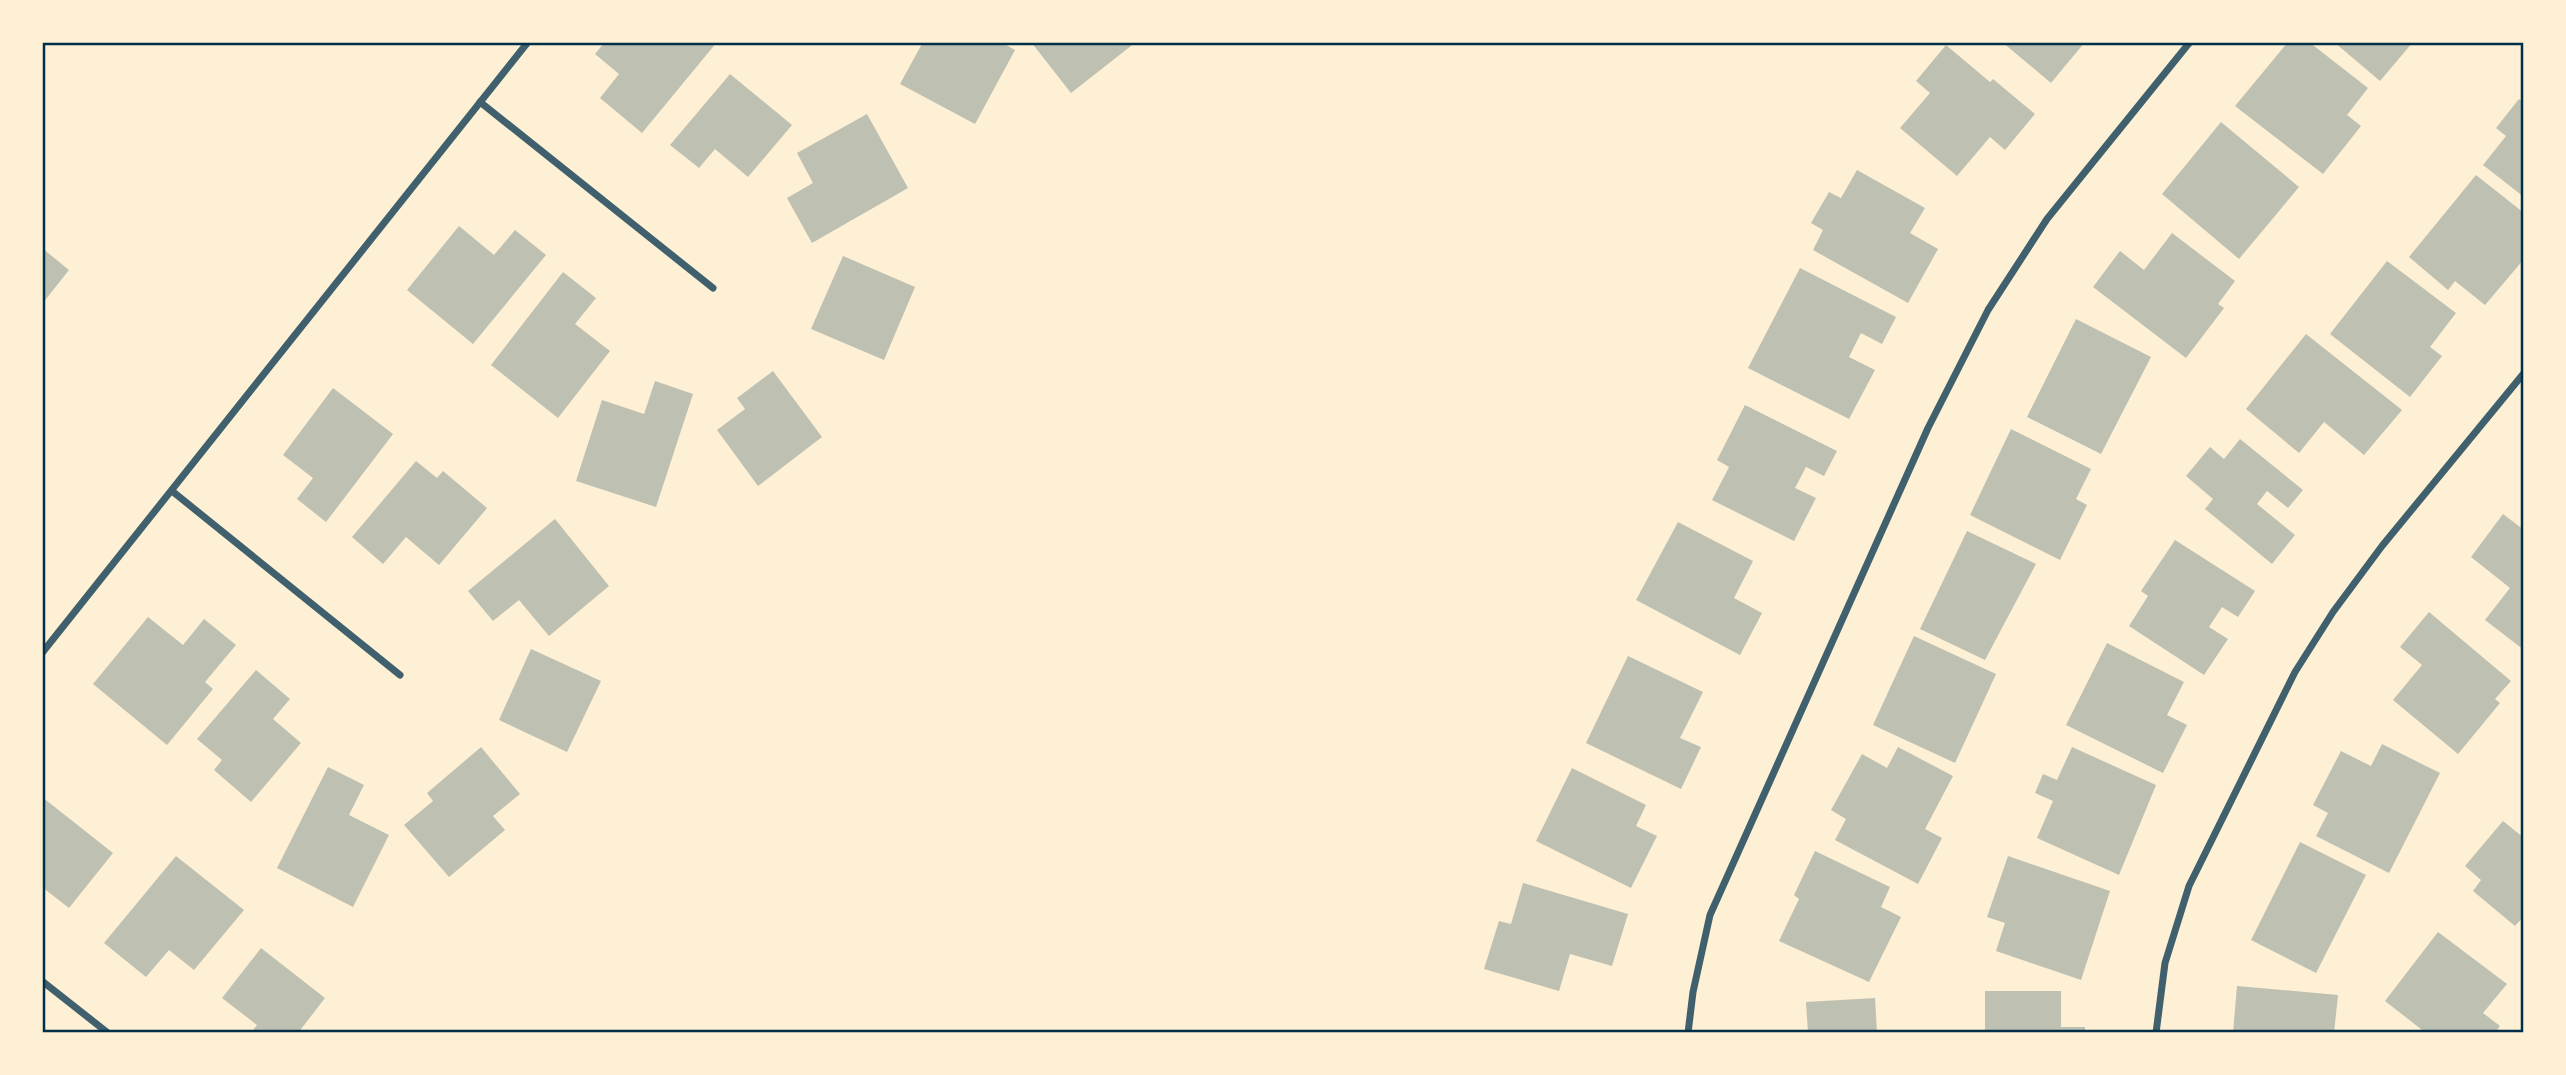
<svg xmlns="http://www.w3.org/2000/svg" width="2566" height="1075" viewBox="0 0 2566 1075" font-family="'Archivo Narrow',sans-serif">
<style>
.building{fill:#bec0b2}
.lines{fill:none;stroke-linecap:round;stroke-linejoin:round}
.minor{stroke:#3f606c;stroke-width:7}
.neatline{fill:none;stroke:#003049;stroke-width:2.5}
</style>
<rect width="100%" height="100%" fill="#fdf0d5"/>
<!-- building -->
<g class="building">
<path d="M 605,42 L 717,42 L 642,133 L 600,98 L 619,74 L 595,54 Z"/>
<path d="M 923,42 L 1001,42 L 1015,50 L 975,124 L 900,84 Z"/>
<path d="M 1031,42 L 1136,42 L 1071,93 Z"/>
<path d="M 2002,42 L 2085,42 L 2051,83 Z"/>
<path d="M 2288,42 L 2309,42 L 2368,88 L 2347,115 L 2361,126 L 2323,174 L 2235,106 Z"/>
<path d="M 2334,42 L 2413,42 L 2380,81 Z"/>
<path d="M 1946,45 L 1990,82 L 1993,79 L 2035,114 L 2005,150 L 1990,137 L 1957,176 L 1900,128 L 1930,93 L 1916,81 Z"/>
<path d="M 730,74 L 792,125 L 748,177 L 715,149 L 699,168 L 670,145 Z"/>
<path d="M 2519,99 L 2524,103 L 2524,197 L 2483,165 L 2506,136 L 2496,128 Z"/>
<path d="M 867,114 L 908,188 L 812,243 L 787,198 L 813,183 L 797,153 Z"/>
<path d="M 2221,122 L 2299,187 L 2239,259 L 2162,194 Z"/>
<path d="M 1857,170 L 1925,208 L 1910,233 L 1938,249 L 1908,303 L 1813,250 L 1823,230 L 1811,223 L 1829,192 L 1841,198 Z"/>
<path d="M 2476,175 L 2524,213 L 2524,259 L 2485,305 L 2455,281 L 2448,290 L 2409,257 Z"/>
<path d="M 459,226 L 494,255 L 515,230 L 546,255 L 473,344 L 407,290 Z"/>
<path d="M 2172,233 L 2235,281 L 2218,304 L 2224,308 L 2186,358 L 2093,287 L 2120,251 L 2144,270 Z"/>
<path d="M 42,248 L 69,270 L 42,304 Z"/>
<path d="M 843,256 L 915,287 L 884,360 L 811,329 Z"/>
<path d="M 2387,261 L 2456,313 L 2430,347 L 2442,356 L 2410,397 L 2330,334 Z"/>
<path d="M 1800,268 L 1896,317 L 1882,344 L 1861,333 L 1849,357 L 1875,370 L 1849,419 L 1748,368 Z"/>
<path d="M 563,272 L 596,298 L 575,324 L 610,351 L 558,418 L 491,365 Z"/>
<path d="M 2076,319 L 2151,357 L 2101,454 L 2027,417 Z"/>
<path d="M 2306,334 L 2402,410 L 2364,455 L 2324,422 L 2299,453 L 2246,409 Z"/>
<path d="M 773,371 L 822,437 L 758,486 L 717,430 L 745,409 L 737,398 Z"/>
<path d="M 655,381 L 693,394 L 656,507 L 576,481 L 602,400 L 644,414 Z"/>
<path d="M 333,388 L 393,434 L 326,522 L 297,499 L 313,478 L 283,455 Z"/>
<path d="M 1745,405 L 1837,451 L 1824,476 L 1806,467 L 1795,488 L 1816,498 L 1794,541 L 1712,500 L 1729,467 L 1717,460 Z"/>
<path d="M 2011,429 L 2091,469 L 2076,499 L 2087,505 L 2060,560 L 1970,515 Z"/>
<path d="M 2240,439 L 2303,490 L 2288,508 L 2267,491 L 2257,504 L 2295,535 L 2272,564 L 2205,509 L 2213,499 L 2186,476 L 2210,447 L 2224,459 Z"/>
<path d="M 416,461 L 437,478 L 443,471 L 487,508 L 439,565 L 406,537 L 383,564 L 352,537 Z"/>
<path d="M 2503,514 L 2524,530 L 2524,650 L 2485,620 L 2510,588 L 2471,557 Z"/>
<path d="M 555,519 L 609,586 L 549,636 L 519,600 L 493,621 L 468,591 Z"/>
<path d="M 1678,522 L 1753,561 L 1734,598 L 1762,613 L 1740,655 L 1636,600 Z"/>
<path d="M 1967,531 L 2036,564 L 1985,660 L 1920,629 Z"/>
<path d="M 2175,540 L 2255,591 L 2238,617 L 2222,607 L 2209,627 L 2228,639 L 2204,675 L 2129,626 L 2148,596 L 2141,591 Z"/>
<path d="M 2429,612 L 2511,681 L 2495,699 L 2500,703 L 2458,754 L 2393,700 L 2422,665 L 2400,647 Z"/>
<path d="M 148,617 L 183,645 L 204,619 L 236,645 L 205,682 L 213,689 L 167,745 L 93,684 Z"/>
<path d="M 1914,636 L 1996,674 L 1955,763 L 1873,725 Z"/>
<path d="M 2107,643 L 2184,682 L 2167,715 L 2187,725 L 2163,773 L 2066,725 Z"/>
<path d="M 531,649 L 601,681 L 567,752 L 499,720 Z"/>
<path d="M 1628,656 L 1703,692 L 1680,738 L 1701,747 L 1681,789 L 1586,743 Z"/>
<path d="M 256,670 L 290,699 L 273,719 L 301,743 L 251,802 L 214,770 L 222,760 L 197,739 Z"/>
<path d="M 2382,744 L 2440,773 L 2389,873 L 2316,836 L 2328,813 L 2313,805 L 2341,751 L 2371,766 Z"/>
<path d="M 481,747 L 520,794 L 493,816 L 505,830 L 449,877 L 404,825 L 433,801 L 427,793 Z"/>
<path d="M 1898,747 L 1953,776 L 1925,829 L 1942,838 L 1918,884 L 1835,840 L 1846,819 L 1831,810 L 1862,754 L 1887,768 Z"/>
<path d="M 2072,747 L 2156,785 L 2119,875 L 2037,838 L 2053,801 L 2035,793 L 2043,774 L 2057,780 Z"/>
<path d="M 328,767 L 364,785 L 349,815 L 389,835 L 353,907 L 277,868 Z"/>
<path d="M 1572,768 L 1646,805 L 1636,826 L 1657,836 L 1631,888 L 1536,841 Z"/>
<path d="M 42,797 L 113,853 L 69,908 L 42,887 Z"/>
<path d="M 2503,821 L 2524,838 L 2524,916 L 2515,926 L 2473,891 L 2481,880 L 2465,866 Z"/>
<path d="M 2300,842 L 2366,875 L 2316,973 L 2251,940 Z"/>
<path d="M 1815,851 L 1890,887 L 1881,907 L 1901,917 L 1869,982 L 1779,941 L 1799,899 L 1794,895 Z"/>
<path d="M 176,856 L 244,910 L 194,970 L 169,950 L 146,977 L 104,943 Z"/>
<path d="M 2008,856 L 2110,891 L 2081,980 L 1996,951 L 2005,923 L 1987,917 Z"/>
<path d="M 1523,883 L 1628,914 L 1612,966 L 1570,954 L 1559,991 L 1484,969 L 1499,921 L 1511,924 Z"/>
<path d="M 2438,932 L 2507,984 L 2483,1013 L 2500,1026 L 2495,1033 L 2426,1033 L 2385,1001 Z"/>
<path d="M 261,948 L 325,998 L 298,1033 L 251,1033 L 257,1025 L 222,998 Z"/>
<path d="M 2237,986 L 2338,995 L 2334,1033 L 2233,1033 Z"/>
<path d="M 1985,991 L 2061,991 L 2061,1027 L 2085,1027 L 2085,1033 L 1985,1033 Z"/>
<path d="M 1875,998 L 1877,1033 L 1808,1033 L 1806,1002 Z"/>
</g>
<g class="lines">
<!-- minor -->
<g class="minor">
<path d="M 480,102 L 713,288"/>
<path d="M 172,491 L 400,675"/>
<path d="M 42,653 L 528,42"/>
<path d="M 42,981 L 108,1033"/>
<path d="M 1688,1033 L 1693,992 L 1710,915 L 1928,428 L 1988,310 L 2047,219 L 2190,42"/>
<path d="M 2156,1033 L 2165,963 L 2189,886 L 2295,672 L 2333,612 L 2382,546 L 2524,373"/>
</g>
</g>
<!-- border -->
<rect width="2566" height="1075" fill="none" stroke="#fdf0d5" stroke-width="88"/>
<rect x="44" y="44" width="2478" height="987" class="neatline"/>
</svg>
